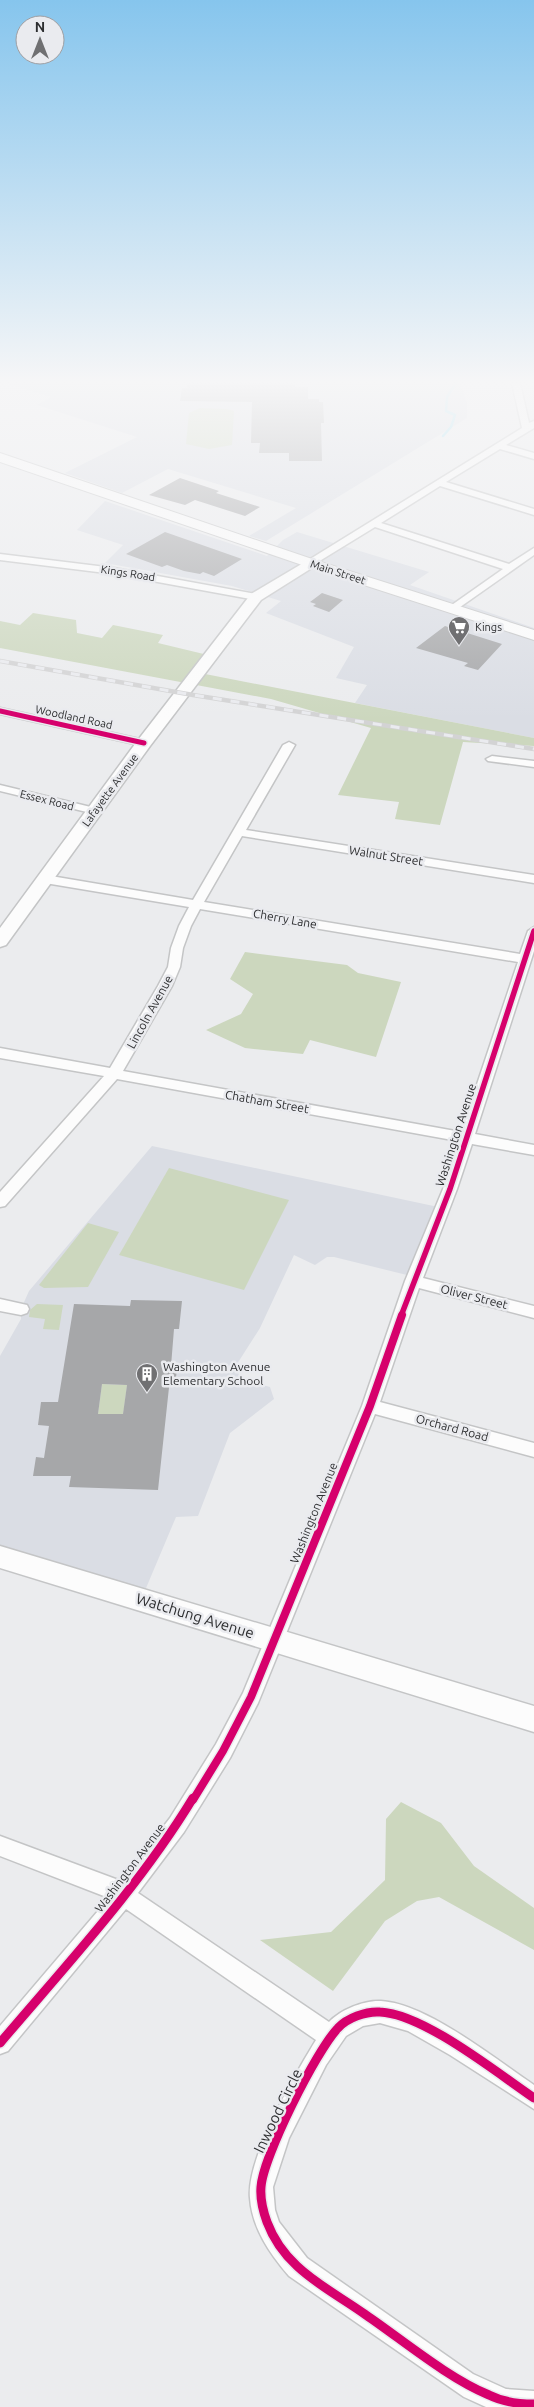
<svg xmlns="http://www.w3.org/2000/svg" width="534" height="2407" viewBox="0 0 534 2407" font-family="Ubuntu,sans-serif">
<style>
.built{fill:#dadde4}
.green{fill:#ccd7be}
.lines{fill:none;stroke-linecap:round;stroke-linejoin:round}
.stream{stroke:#93dff4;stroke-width:2.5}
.building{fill:#a6a7a9;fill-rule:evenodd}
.street-casing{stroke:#c4c5c6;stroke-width:3}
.secondary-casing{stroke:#c4c5c6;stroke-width:3}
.primary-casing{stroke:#c4c5c6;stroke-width:2}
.street{fill:#fcfcfc;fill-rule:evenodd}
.secondary{fill:#fcfcfc;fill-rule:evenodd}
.primary{fill:#fcfcfc;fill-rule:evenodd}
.rail-casing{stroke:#d3d3d4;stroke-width:4.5}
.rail{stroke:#eaebef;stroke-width:3;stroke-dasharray:9;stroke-linecap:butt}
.cycleway-far3-casing{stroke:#eaebef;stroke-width:8}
.cycleway-far2-casing{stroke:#eaebef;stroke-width:9}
.cycleway-far1-casing{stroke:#eaebef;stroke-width:11}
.cycleway-casing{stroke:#eaebef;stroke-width:12}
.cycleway-far3{stroke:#d6006c;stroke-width:5}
.cycleway-far2{stroke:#d6006c;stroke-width:5.5}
.cycleway-far1{stroke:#d6006c;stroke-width:8}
.cycleway{stroke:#d6006c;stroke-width:9}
.labels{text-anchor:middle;stroke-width:5;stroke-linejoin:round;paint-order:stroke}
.far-street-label{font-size:11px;fill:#2d2e30;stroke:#eaebef}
.far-poi-label{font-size:11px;fill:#2d2e30;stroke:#eaebef;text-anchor:start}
.street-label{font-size:12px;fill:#2d2e30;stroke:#eaebef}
.poi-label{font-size:12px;fill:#2d2e30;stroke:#eaebef;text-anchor:start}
.near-street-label{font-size:15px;fill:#2d2e30;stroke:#eaebef}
</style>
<rect width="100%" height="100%" fill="#ebecee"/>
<!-- built -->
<g class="built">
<path d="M 5,383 L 460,383 L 467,403 L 467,418 L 266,541 L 249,536 L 296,508 L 168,469 L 122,493 L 65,473 L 137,437 L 37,405 L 51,397 Z"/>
<path d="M 105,501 L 267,556 L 283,540 L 297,532 L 429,572 L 410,585 L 534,628 L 534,738 L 355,703 L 367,685 L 336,678 L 354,647 L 266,613 L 281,601 L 232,586 L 105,563 L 123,545 L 77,530 Z"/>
<path d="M 152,1146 L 443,1208 L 415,1277 L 334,1257 L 327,1257 L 315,1265 L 294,1255 L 260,1328 L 237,1364 L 238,1373 L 247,1381 L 270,1387 L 274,1399 L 230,1433 L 198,1516 L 176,1517 L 141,1600 L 0,1557 L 0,1356 L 21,1319 L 21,1309 L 29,1291 Z"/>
</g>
<!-- green -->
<g class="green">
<path d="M 200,408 L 227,409 L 234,411 L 232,445 L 209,449 L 186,444 L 189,413 Z"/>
<path d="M 33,613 L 76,620 L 77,633 L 102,638 L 113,625 L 163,635 L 158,643 L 212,656 L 200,673 L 534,738 L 534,746 L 463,742 L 440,825 L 395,819 L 399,802 L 338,795 L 371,728 L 271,699 L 0,648 L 0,621 L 20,625 Z"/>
<path d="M 245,952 L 347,965 L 358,973 L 401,982 L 376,1057 L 310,1040 L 303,1054 L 245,1048 L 206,1030 L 241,1014 L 253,994 L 230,979 Z"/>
<path d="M 169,1168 L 289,1200 L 244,1290 L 119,1255 Z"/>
<path d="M 88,1223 L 119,1232 L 88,1287 L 44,1288 L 39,1285 Z"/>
<path d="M 37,1304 L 63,1305 L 59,1330 L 43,1329 L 45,1319 L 29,1317 L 30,1310 Z"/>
<path d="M 102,1384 L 127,1385 L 117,1462 L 109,1414 L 98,1414 Z"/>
<path d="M 401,1802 L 441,1823 L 474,1866 L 534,1908 L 534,1950 L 439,1897 L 417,1901 L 385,1921 L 333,1991 L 260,1940 L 331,1932 L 385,1880 L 386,1819 Z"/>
</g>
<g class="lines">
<!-- stream -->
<path class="stream" d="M 443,436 L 451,427 L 455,415 L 446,411 L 447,397 L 456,383"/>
</g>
<!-- building -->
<g class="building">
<path d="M 187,383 L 295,383 L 295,387 L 308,387 L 308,399 L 319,399 L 319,402 L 323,402 L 324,423 L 321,423 L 322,461 L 289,461 L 289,453 L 259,453 L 260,443 L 251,443 L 252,402 L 180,401 L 182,388 L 187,388 Z"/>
<path d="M 180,478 L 219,491 L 216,493 L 260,507 L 245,516 L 195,500 L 185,505 L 149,495 Z"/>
<path d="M 165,532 L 242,559 L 214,576 L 203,572 L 200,574 L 184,571 L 167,565 L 162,567 L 126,554 Z"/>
<path d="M 322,593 L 343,600 L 329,612 L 313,606 L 316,604 L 310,602 Z"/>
<path d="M 445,626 L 502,644 L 478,670 L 464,666 L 468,663 L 416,648 Z"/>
<path d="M 131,1300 L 182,1301 L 179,1329 L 174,1329 L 171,1366 L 177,1367 L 176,1378 L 170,1378 L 158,1490 L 69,1487 L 71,1476 L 33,1476 L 36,1457 L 44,1458 L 49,1426 L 38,1425 L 41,1402 L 58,1402 L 74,1304 L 130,1306 ZM 102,1384 L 127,1385 L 123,1414 L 98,1414 Z"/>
</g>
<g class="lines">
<!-- street casing -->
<g class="street-casing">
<g id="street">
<path d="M 512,383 L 520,383 L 529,423 L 534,421 L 534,428 L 506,445 L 534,453 L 534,459 L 500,449 L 446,482 L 534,509 L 534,515 L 440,486 L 381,523 L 509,564 L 534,548 L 534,555 L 453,612 L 449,611 L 449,607 L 503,569 L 375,527 L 313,565 L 307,565 L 307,561 L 522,428 Z"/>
<path d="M 0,554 L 114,568 L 256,594 L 261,597 L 256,600 L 114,574 L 0,560 Z"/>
<path d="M 0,708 L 144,740 L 150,743 L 144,746 L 0,714 Z"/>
<path d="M 289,742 L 295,745 L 246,830 L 534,875 L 534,883 L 242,836 L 204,902 L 520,954 L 528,931 L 534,927 L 534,951 L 475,1134 L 534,1145 L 534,1155 L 472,1144 L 457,1189 L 423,1278 L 534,1306 L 534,1318 L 419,1288 L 380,1402 L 534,1443 L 534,1457 L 375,1414 L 258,1703 L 230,1758 L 184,1832 L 138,1893 L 329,2022 C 340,2010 364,2000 381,2001 C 428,2004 495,2059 534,2085 L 534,2109 L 450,2055 L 408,2031 L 380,2023 L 363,2026 L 346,2036 L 326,2065 L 289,2138 L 273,2187 L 275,2210 L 279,2222 L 307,2258 L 473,2374 L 506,2389 L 534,2391 L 534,2407 L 486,2407 L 464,2397 L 289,2276 C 270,2254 252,2228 250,2198 C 246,2159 295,2074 316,2040 L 126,1909 L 8,2051 L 0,2054 L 0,2026 L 109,1898 L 0,1856 L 0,1836 L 121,1881 L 170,1818 L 216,1744 L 243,1693 L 362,1406 L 405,1281 L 443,1189 L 458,1141 L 117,1079 L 5,1206 L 0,1207 L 0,1192 L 104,1076 L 0,1058 L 0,1048 L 110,1068 L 158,986 L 168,967 L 171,948 L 179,926 L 189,907 L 45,883 L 39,879 L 45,875 L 193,900 L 283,745 ZM 200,909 L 518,962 L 461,1132 L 123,1071 L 172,986 L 180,967 L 183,948 L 191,926 Z"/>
<path d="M 492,756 L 534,761 L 534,767 L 488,761 L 486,759 Z"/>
<path d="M 0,785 L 99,809 L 101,811 L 95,814 L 0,791 Z"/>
<path d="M 0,1299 L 27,1305 L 29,1309 L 27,1313 L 21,1315 L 0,1311 Z"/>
</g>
</g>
<!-- secondary casing -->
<g class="secondary-casing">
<g id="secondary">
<path d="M 310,559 L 315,560 L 317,563 L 315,566 L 261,600 L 150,746 L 6,945 L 0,947 L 0,928 L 138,740 L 251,594 Z"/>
<path d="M 0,1546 L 534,1706 L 534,1732 L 0,1568 Z"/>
</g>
</g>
<!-- primary casing -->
<g class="primary-casing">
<path id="primary" d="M 0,453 L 315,560 L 534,630 L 534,640 L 305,566 L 0,462 Z"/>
</g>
<!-- street -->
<use href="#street" class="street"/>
<!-- secondary -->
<use href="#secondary" class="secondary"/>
<!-- primary -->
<use href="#primary" class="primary"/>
<!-- rail casing -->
<g class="rail-casing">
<path id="rail" d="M 0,661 L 193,695 L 534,749"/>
</g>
<!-- rail -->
<use href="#rail" class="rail"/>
<!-- cycleway-far3 casing -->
<g class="cycleway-far3-casing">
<path id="cycleway-far3" d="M 0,711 L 144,743"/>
</g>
<!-- cycleway-far2 casing -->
<g class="cycleway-far2-casing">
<path id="cycleway-far2" d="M 401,1316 L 450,1189 L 534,931"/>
</g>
<!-- cycleway-far1 casing -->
<g class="cycleway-far1-casing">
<path id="cycleway-far1" d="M 193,1800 L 223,1751 L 251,1697 L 370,1406 L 402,1315"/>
</g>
<!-- cycleway casing -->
<g class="cycleway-casing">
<g id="cycleway">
<path d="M 0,2043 C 67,1964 139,1887 193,1798"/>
<path d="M 534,2098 C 497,2073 424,2014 380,2012 C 366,2011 347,2018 338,2028 C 316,2051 263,2157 261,2187 C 260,2199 263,2211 267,2222 C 273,2238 284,2254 297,2266 C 317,2285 344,2299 366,2315 C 404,2341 448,2378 489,2395 C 503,2402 518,2404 534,2404"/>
</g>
</g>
<!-- cycleway-far3 -->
<use href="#cycleway-far3" class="cycleway-far3"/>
<!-- cycleway-far2 -->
<use href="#cycleway-far2" class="cycleway-far2"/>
<!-- cycleway-far1 -->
<use href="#cycleway-far1" class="cycleway-far1"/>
<!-- cycleway -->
<use href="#cycleway" class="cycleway"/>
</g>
<!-- sky -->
<linearGradient id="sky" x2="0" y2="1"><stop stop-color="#86c5ed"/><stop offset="0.53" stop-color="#f6f6f7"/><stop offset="1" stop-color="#f6f6f7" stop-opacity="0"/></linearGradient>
<rect width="534" height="720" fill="url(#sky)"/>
<!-- icons -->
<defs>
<g id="supermarket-pin" transform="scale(1.125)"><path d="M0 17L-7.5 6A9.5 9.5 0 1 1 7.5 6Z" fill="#707072" stroke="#eaebef"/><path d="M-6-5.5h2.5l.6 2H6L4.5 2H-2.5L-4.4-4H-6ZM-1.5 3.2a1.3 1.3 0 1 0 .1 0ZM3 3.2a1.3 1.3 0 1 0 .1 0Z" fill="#fff"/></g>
<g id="building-pin" transform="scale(1.125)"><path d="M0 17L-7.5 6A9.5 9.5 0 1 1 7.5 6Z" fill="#707072" stroke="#eaebef"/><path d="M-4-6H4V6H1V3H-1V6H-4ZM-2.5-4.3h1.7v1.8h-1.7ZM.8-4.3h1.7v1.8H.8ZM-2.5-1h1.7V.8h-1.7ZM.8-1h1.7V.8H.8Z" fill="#fff"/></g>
</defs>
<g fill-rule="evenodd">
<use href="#supermarket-pin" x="459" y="627"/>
<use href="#building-pin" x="147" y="1374"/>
</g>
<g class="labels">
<!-- far-street labels -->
<g class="far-street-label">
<text transform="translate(338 572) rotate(18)" y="4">Main Street</text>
<text transform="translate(128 573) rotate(9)" y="4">Kings Road</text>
<text transform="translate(74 717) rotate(12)" y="4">Woodland Road</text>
<text transform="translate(110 790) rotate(-54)" y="4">Lafayette Avenue</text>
<text transform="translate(47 800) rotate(14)" y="4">Essex Road</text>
</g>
<!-- far-poi labels -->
<g class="far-poi-label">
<text x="475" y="631">Kings</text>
</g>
<!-- street labels -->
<g class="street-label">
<text transform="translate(386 856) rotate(9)" y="4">Walnut Street</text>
<text transform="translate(285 919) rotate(10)" y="4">Cherry Lane</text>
<text transform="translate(150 1012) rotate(-61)" y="4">Lincoln Avenue</text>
<text transform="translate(267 1102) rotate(10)" y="4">Chatham Street</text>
<text transform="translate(456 1135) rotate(-72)" y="4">Washington Avenue</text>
<text transform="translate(474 1297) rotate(14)" y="4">Oliver Street</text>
<text transform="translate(452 1428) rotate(15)" y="4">Orchard Road</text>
<text transform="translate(314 1513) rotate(-68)" y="4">Washington Avenue</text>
<text transform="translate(130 1868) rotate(-53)" y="4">Washington Avenue</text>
</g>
<!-- poi labels -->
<g class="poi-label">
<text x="163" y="1371">Washington Avenue<tspan x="163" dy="14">Elementary School</tspan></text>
</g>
<!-- near-street labels -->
<g class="near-street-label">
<text transform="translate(195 1616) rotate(17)" y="5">Watchung Avenue</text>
<text transform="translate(278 2111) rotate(-64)" y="5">Inwood Circle</text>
</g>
</g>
<!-- north arrow -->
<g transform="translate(40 40)"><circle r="24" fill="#eaebef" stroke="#9e9fa3"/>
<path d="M0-4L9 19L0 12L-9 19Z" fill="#707072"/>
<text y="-8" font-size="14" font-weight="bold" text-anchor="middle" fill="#2d2e30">N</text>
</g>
</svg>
